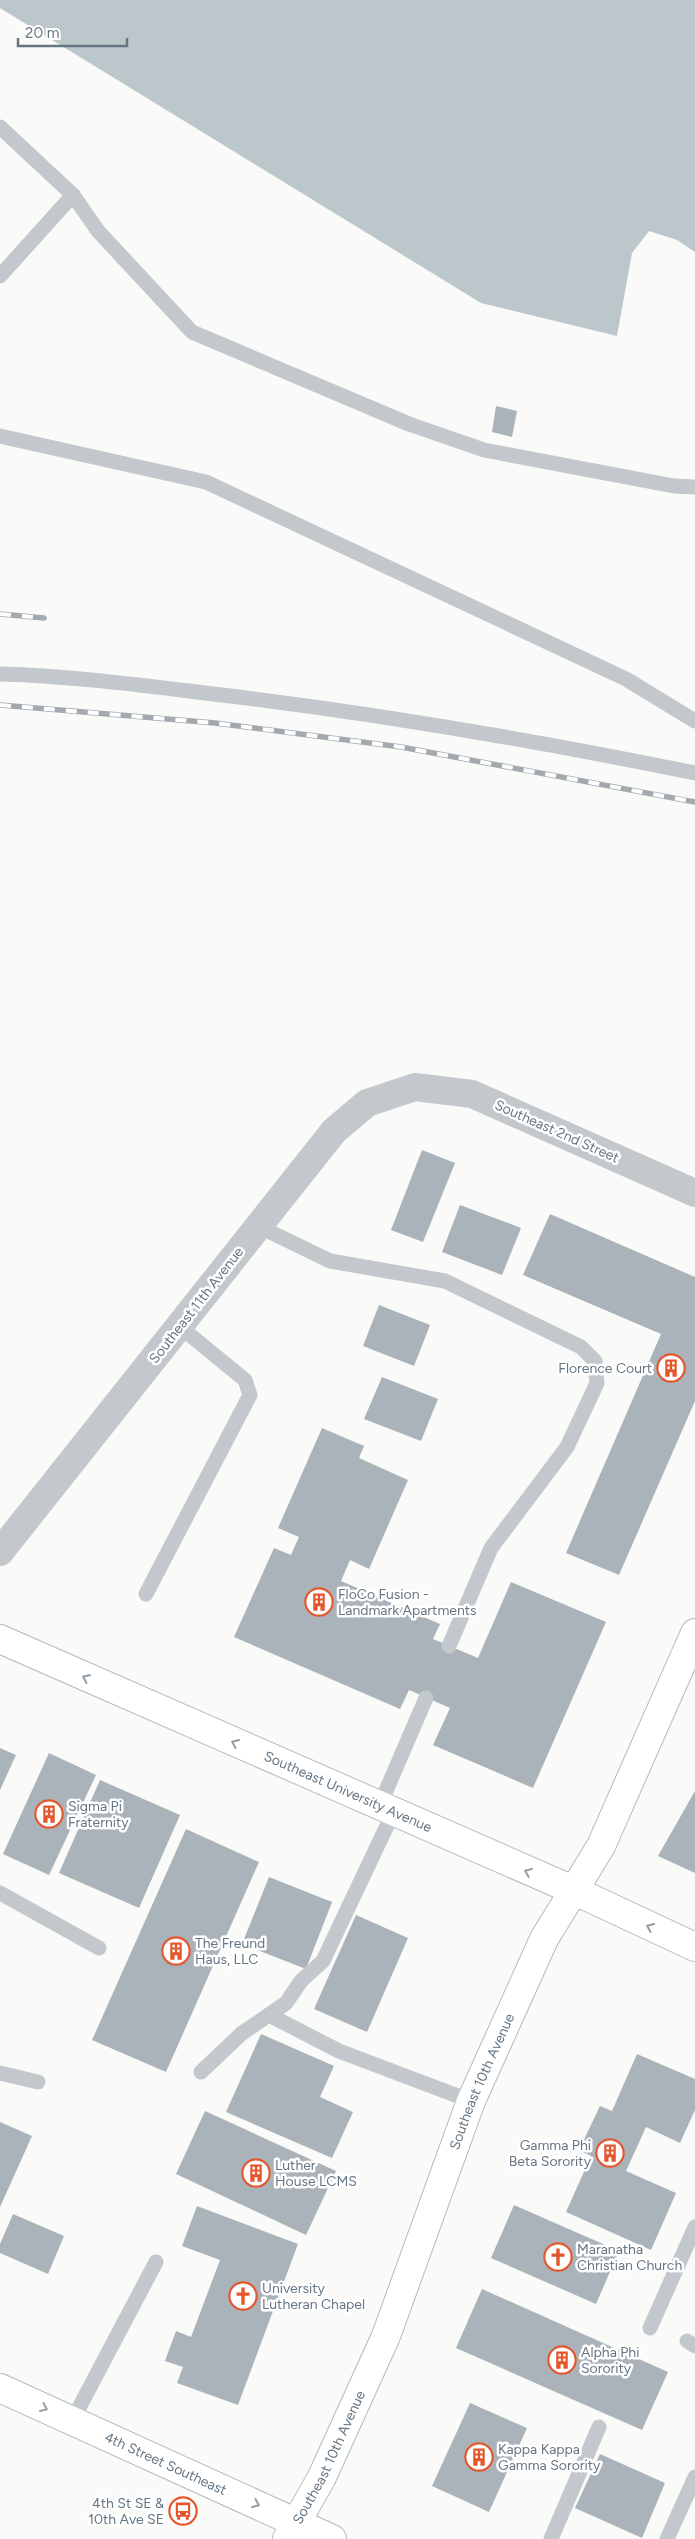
<svg xmlns="http://www.w3.org/2000/svg" width="695" height="2539" viewBox="0 0 695 2539" font-family="Figtree,sans-serif">
<style>
.water{fill:#bbc7cb}
.building{fill:#aab3b9}
.lines{fill:none;stroke-linecap:round;stroke-linejoin:round}
.secondary-casing{stroke:#b3babf;stroke-width:30}
.lane{stroke:#c3c8cc;stroke-width:15}
.street{stroke:#c3c8cc;stroke-width:28}
.secondary{stroke:#fff;stroke-width:28}
.rail-casing{stroke:#a2aab0;stroke-width:5.5}
.rail{stroke:#fff;stroke-width:4;stroke-dasharray:11;stroke-linecap:butt}
.oneway{stroke:#939fa8}
.labels{text-anchor:middle;stroke-width:5;stroke-linejoin:round;paint-order:stroke}
.street-label{font-size:14px;fill:#657683;stroke:#fff}
.poi-label{font-size:14px;fill:#657683;stroke:#fff;text-anchor:start}
</style>
<rect width="100%" height="100%" fill="#fafaf8"/>
<!-- water -->
<path class="water" d="M 0,0 L 695,0 L 695,252 L 677,240 L 649,231 L 632,253 L 617,336 L 481,303 L 0,8 Z"/>
<!-- building -->
<g class="building">
<path d="M 496,406 L 517,411 L 512,437 L 492,432 Z"/>
<path d="M 422,1150 L 455,1163 L 423,1242 L 391,1230 Z"/>
<path d="M 460,1205 L 521,1228 L 502,1275 L 442,1252 Z"/>
<path d="M 550,1214 L 695,1277 L 695,1401 L 619,1575 L 566,1553 L 661,1334 L 523,1275 Z"/>
<path d="M 379,1305 L 430,1325 L 414,1366 L 363,1346 Z"/>
<path d="M 382,1377 L 438,1399 L 421,1441 L 364,1419 Z"/>
<path d="M 322,1428 L 364,1446 L 359,1458 L 408,1480 L 369,1569 L 350,1560 L 341,1581 L 440,1624 L 433,1639 L 478,1658 L 511,1582 L 606,1622 L 533,1788 L 433,1745 L 450,1708 L 409,1690 L 400,1709 L 234,1637 L 274,1548 L 291,1555 L 299,1537 L 278,1528 Z"/>
<path d="M 0,1748 L 16,1755 L 0,1790 Z"/>
<path d="M 49,1753 L 96,1775 L 49,1875 L 3,1854 Z"/>
<path d="M 100,1780 L 180,1815 L 139,1908 L 59,1873 Z"/>
<path d="M 695,1791 L 695,1873 L 658,1856 Z"/>
<path d="M 186,1829 L 259,1862 L 166,2072 L 92,2040 Z"/>
<path d="M 269,1877 L 332,1902 L 306,1969 L 242,1944 Z"/>
<path d="M 356,1915 L 408,1938 L 367,2032 L 314,2009 Z"/>
<path d="M 261,2034 L 334,2066 L 320,2097 L 353,2112 L 332,2158 L 226,2112 Z"/>
<path d="M 637,2054 L 695,2079 L 695,2110 L 680,2143 L 646,2127 L 626,2171 L 676,2193 L 651,2250 L 566,2212 L 591,2156 L 579,2150 L 600,2106 L 612,2111 Z"/>
<path d="M 205,2111 L 336,2171 L 306,2235 L 176,2174 Z"/>
<path d="M 0,2122 L 32,2136 L 0,2207 Z"/>
<path d="M 514,2205 L 619,2251 L 596,2304 L 491,2258 Z"/>
<path d="M 197,2206 L 298,2244 L 238,2405 L 177,2383 L 183,2367 L 165,2361 L 176,2331 L 191,2337 L 220,2260 L 182,2246 Z"/>
<path d="M 13,2214 L 64,2236 L 48,2274 L 0,2253 L 0,2244 Z"/>
<path d="M 482,2289 L 668,2372 L 642,2430 L 456,2348 Z"/>
<path d="M 470,2403 L 527,2428 L 489,2512 L 432,2486 Z"/>
<path d="M 600,2454 L 665,2483 L 642,2538 L 575,2508 Z"/>
</g>
<g class="lines">
<!-- secondary casing -->
<g class="secondary-casing">
<g id="secondary">
<path id="s1" d="M 0,1639 L 573,1890 L 695,1947"/>
<path id="s2" d="M 0,2388 L 332,2539"/>
<path id="s3" d="M 287,2539 L 322,2477 L 386,2336 L 471,2101 L 544,1939 L 601,1846 L 695,1633"/>
</g>
</g>
<!-- lane -->
<g class="lane">
<path d="M 0,127 L 73,195"/>
<path d="M 0,276 L 73,195 L 98,231 L 192,332 L 409,424 L 484,450 L 674,486 L 695,487"/>
<path d="M 0,436 L 206,482 L 626,679 L 695,721"/>
<path d="M 0,674 C 74,676 148,686 222,695 C 381,714 538,741 695,773"/>
<path d="M 258,1226 L 330,1261 L 445,1281 L 581,1347 L 595,1361 L 597,1383 L 567,1447 L 491,1548 L 449,1646"/>
<path d="M 146,1594 L 250,1395 L 245,1380 L 179,1326"/>
<path d="M 379,1807 L 426,1698"/>
<path d="M 0,1893 L 99,1948"/>
<path d="M 269,2015 L 339,2051 L 471,2101"/>
<path d="M 201,2072 L 241,2034 L 286,2003 L 301,1981 L 323,1961 L 393,1813"/>
<path d="M 0,2073 L 38,2082"/>
<path d="M 650,2328 L 695,2227"/>
<path d="M 687,2341 L 695,2346"/>
<path d="M 72,2421 L 156,2262"/>
<path d="M 551,2539 L 599,2427"/>
<path d="M 667,2539 L 695,2477"/>
</g>
<!-- street -->
<path class="street" d="M 0,1552 L 334,1131 L 367,1103 L 415,1087 L 472,1094 L 695,1193"/>
<!-- secondary -->
<use href="#secondary" class="secondary"/>
<!-- rail casing -->
<g class="rail-casing">
<g id="rail">
<path d="M 0,614 L 44,618"/>
<path d="M 0,705 L 215,723 L 401,747 L 695,802"/>
</g>
</g>
<!-- rail -->
<use href="#rail" class="rail"/>
</g>
<!-- one-way arrows -->
<defs><path id="oneway-chevron" d="M-2-3.5L2.5 0L-2 3.5" fill="none" stroke-width="1.6" stroke-linecap="round" stroke-linejoin="round" transform="scale(1.25)"/></defs>
<g class="oneway">
<use href="#oneway-chevron" transform="translate(86 1678) rotate(-156)"/>
<use href="#oneway-chevron" transform="translate(235 1743) rotate(-156)"/>
<use href="#oneway-chevron" transform="translate(528 1872) rotate(-158)"/>
<use href="#oneway-chevron" transform="translate(650 1927) rotate(-156)"/>
<use href="#oneway-chevron" transform="translate(44 2408) rotate(24)"/>
<use href="#oneway-chevron" transform="translate(256 2504) rotate(24)"/>
</g>
<!-- icons -->
<defs>
<g id="building-ring" transform="scale(1.4375)"><circle r="9.5" fill="#fff" stroke="#e4572e" stroke-width="1.5"/><path d="M-4-6H4V6H1V3H-1V6H-4ZM-2.5-4.3h1.7v1.8h-1.7ZM.8-4.3h1.7v1.8H.8ZM-2.5-1h1.7V.8h-1.7ZM.8-1h1.7V.8H.8Z" fill="#e4572e"/></g>
<g id="church-ring" transform="scale(1.4375)"><circle r="9.5" fill="#fff" stroke="#e4572e" stroke-width="1.5"/><path d="M-1.2-6h2.4v3.5h3.3v2.4h-3.3V6h-2.4V-.1h-3.3v-2.4h3.3Z" fill="#e4572e"/></g>
<g id="bus-ring" transform="scale(1.4375)"><circle r="9.5" fill="#fff" stroke="#e4572e" stroke-width="1.5"/><path d="M-5-6H5V4H4V6H2V4H-2V6H-4V4H-5ZM-3.5-4V0h7V-4ZM-3.5 1.2v1.5H-2V1.2ZM2 1.2v1.5H3.5V1.2Z" fill="#e4572e"/></g>
</defs>
<g fill-rule="evenodd">
<use href="#building-ring" x="671" y="1368"/>
<use href="#building-ring" x="319" y="1602"/>
<use href="#building-ring" x="49" y="1814"/>
<use href="#building-ring" x="176" y="1951"/>
<use href="#building-ring" x="610" y="2153"/>
<use href="#building-ring" x="256" y="2173"/>
<use href="#church-ring" x="558" y="2257"/>
<use href="#church-ring" x="243" y="2296"/>
<use href="#building-ring" x="562" y="2360"/>
<use href="#building-ring" x="479" y="2457"/>
<use href="#bus-ring" x="183" y="2511"/>
</g>
<g class="labels">
<!-- street labels -->
<g class="street-label">
<text transform="translate(557 1131) rotate(24)" y="5">Southeast 2nd Street</text>
<text transform="translate(196 1305) rotate(-52)" y="5">Southeast 11th Avenue</text>
<text dy="5" stroke="none"><textPath href="#s1" startOffset="380">Southeast University Avenue</textPath></text>
<text dy="5" stroke="none"><textPath href="#s3" startOffset="498">Southeast 10th Avenue</textPath></text>
<text dy="5" stroke="none"><textPath href="#s3" startOffset="92">Southeast 10th Avenue</textPath></text>
<text dy="5" stroke="none"><textPath href="#s2" startOffset="182">4th Street Southeast</textPath></text>
</g>
<!-- poi labels -->
<g class="poi-label">
<text x="652" y="1373" text-anchor="end">Florence Court</text>
<text x="338" y="1599">FloCo Fusion -<tspan x="338" dy="16">Landmark Apartments</tspan></text>
<text x="68" y="1811">Sigma Pi<tspan x="68" dy="16">Fraternity</tspan></text>
<text x="195" y="1948">The Freund<tspan x="195" dy="16">Haus, LLC</tspan></text>
<text x="591" y="2150" text-anchor="end">Gamma Phi<tspan x="591" dy="16">Beta Sorority</tspan></text>
<text x="275" y="2170">Luther<tspan x="275" dy="16">House LCMS</tspan></text>
<text x="577" y="2254">Maranatha<tspan x="577" dy="16">Christian Church</tspan></text>
<text x="262" y="2293">University<tspan x="262" dy="16">Lutheran Chapel</tspan></text>
<text x="581" y="2357">Alpha Phi<tspan x="581" dy="16">Sorority</tspan></text>
<text x="498" y="2454">Kappa Kappa<tspan x="498" dy="16">Gamma Sorority</tspan></text>
<text x="164" y="2508" text-anchor="end">4th St SE &amp;<tspan x="164" dy="16">10th Ave SE</tspan></text>
</g>
</g>
<!-- scale -->
<path d="M18 38v8h109v-8" fill="none" stroke="#657683" stroke-width="2.5"/>
<text x="25" y="38" font-size="15" fill="#657683" stroke="#ffffff" stroke-width="4" paint-order="stroke">20 m</text>
</svg>
